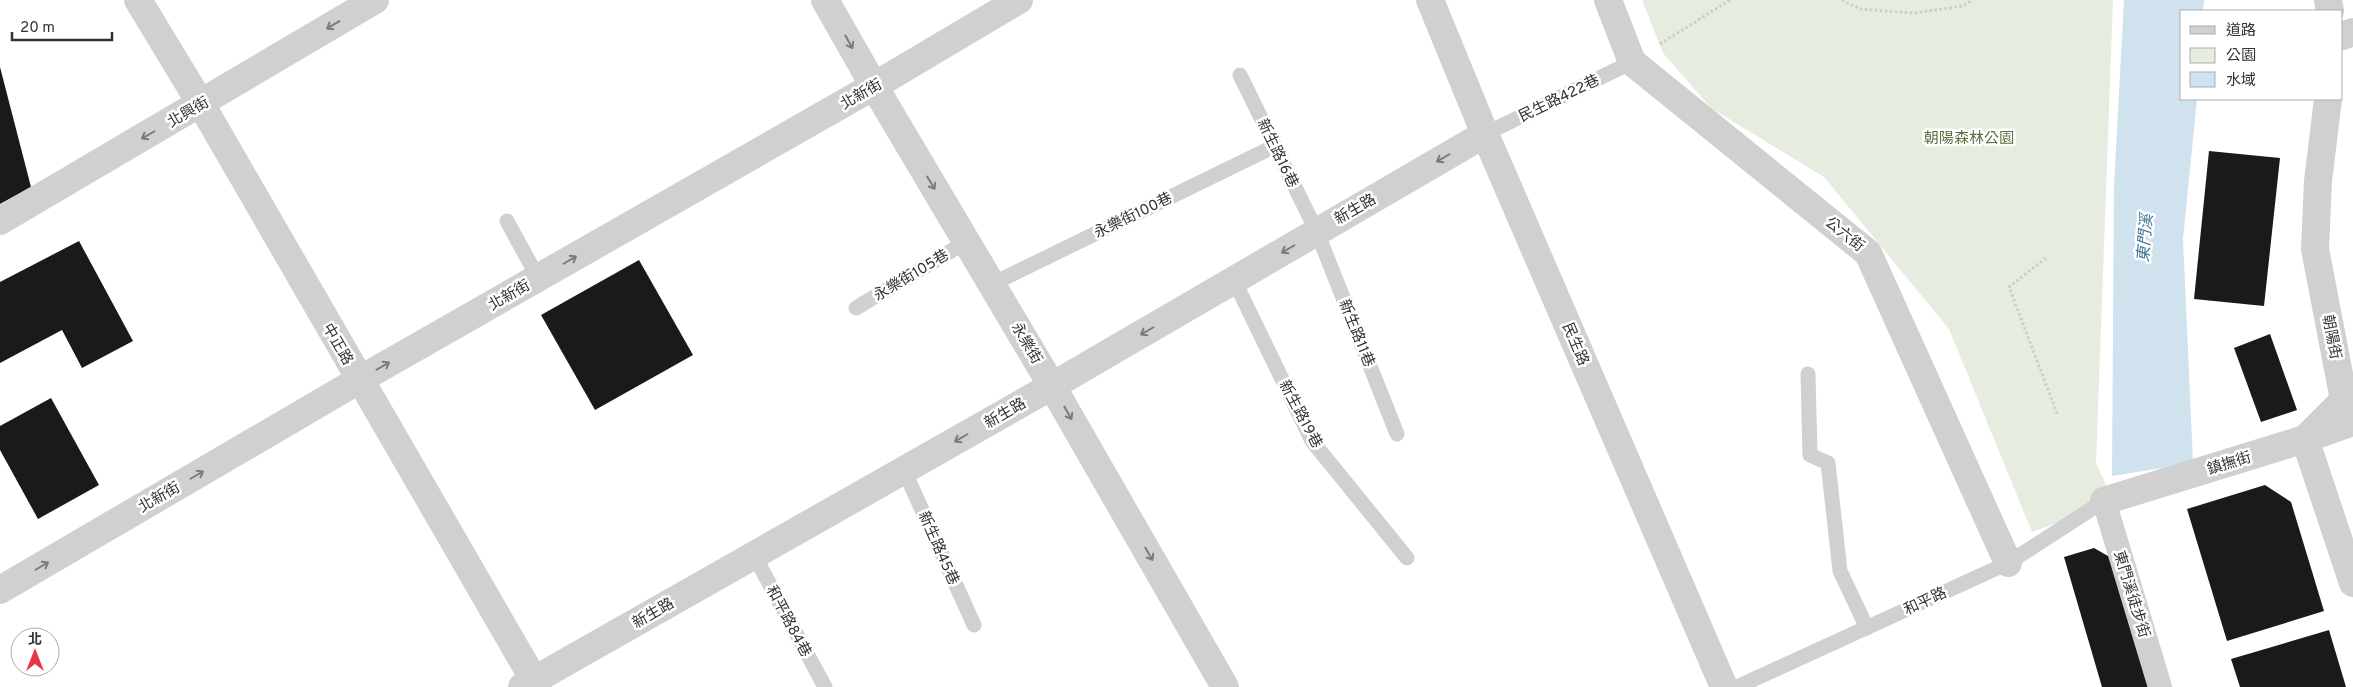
<svg xmlns="http://www.w3.org/2000/svg" width="2353" height="687" viewBox="0 0 2353 687" font-family="Overpass,'Noto Sans TC',sans-serif">
<style>
.green{fill:#e6ecdf}
.water{fill:#cfe2ee}
.building{fill:#1a1a1a}
.lines{fill:none;stroke-linecap:round;stroke-linejoin:round}
.path{stroke:#cdcdcd;stroke-width:3;stroke-dasharray:2.5 2.5;stroke-linecap:butt}
.service{stroke:#d0d0d0;stroke-width:15}
.pedestrian{stroke:#d0d0d0;stroke-width:24}
.minor{stroke:#d0d0d0;stroke-width:28}
.tertiary{stroke:#d0d0d0;stroke-width:28}
.oneway{stroke:#7a7a7a}
.labels{text-anchor:middle;stroke-width:5;stroke-linejoin:round;paint-order:stroke}
.street-label{font-size:15px;fill:#333;stroke:#fff}
.park-label{font-size:15px;fill:#56703f;stroke:#fff}
.water-label{font-size:16px;font-style:italic;fill:#3f7597;stroke:#fff}
</style>
<rect width="100%" height="100%" fill="#fff"/>
<!-- green -->
<path class="green" d="M 1642,0 L 2113,0 L 2096,463 L 2114,502 L 2032,532 L 1949,329 L 1824,177 L 1711,108 L 1663,53 Z"/>
<!-- water -->
<path class="water" d="M 2124,0 L 2204,0 L 2203,11 L 2182,11 L 2182,99 L 2197,99 L 2183,239 L 2193,463 L 2112,476 L 2114,186 Z"/>
<!-- building -->
<g class="building">
<path d="M 0,67 L 31,187 L 0,204 Z"/>
<path d="M 2209,151 L 2280,158 L 2264,306 L 2194,299 Z"/>
<path d="M 79,241 L 133,341 L 82,368 L 62,330 L 0,363 L 0,282 Z"/>
<path d="M 639,260 L 693,355 L 595,410 L 541,315 Z"/>
<path d="M 2270,334 L 2297,410 L 2261,422 L 2234,348 Z"/>
<path d="M 51,398 L 99,485 L 38,519 L 0,450 L 0,426 Z"/>
<path d="M 2265,485 L 2291,502 L 2324,611 L 2227,641 L 2187,509 Z"/>
<path d="M 2094,548 L 2115,560 L 2152,687 L 2102,687 L 2064,557 Z"/>
<path d="M 2329,630 L 2346,687 L 2240,687 L 2231,659 Z"/>
</g>
<g class="lines">
<!-- path -->
<g class="path">
<path d="M 1842,0 L 1860,9 L 1913,13 L 1963,6 L 1973,0"/>
<path d="M 1660,44 L 1730,0"/>
<path d="M 2046,258 L 2009,287 L 2058,416"/>
</g>
<!-- service -->
<g class="service">
<path d="M 1240,75 L 1317,232 L 1397,434"/>
<path d="M 1485,134 L 1632,62"/>
<path d="M 507,221 L 538,278"/>
<path d="M 1234,280 L 1312,441 L 1407,558"/>
<path d="M 992,284 L 1275,146"/>
<path d="M 856,308 L 966,242"/>
<path d="M 1808,374 L 1810,455 L 1828,463 L 1840,571 L 1867,628"/>
<path d="M 904,470 L 974,625"/>
<path d="M 754,555 L 825,687"/>
<path d="M 1737,687 L 2008,563 L 2104,501"/>
</g>
<!-- pedestrian -->
<path class="pedestrian" d="M 2104,501 L 2160,687"/>
<!-- minor -->
<g class="minor">
<path d="M 825,0 L 874,86 L 1052,386 L 1225,687"/>
<path d="M 1430,0 L 1485,134 L 1724,687"/>
<path d="M 1608,0 L 1632,62 L 1868,253 L 2008,563"/>
<path d="M 2328,0 L 2330,11"/>
<path d="M 2342,36 L 2353,32"/>
<path d="M 2328,99 L 2318,181 L 2315,249 L 2344,400 L 2305,439 L 2353,583"/>
<path d="M 0,221 L 375,0"/>
<path d="M 2104,501 L 2305,439 L 2353,422"/>
<path d="M 0,590 L 359,380 L 874,86 L 1019,0"/>
<path d="M 522,687 L 1052,386 L 1485,134"/>
</g>
<!-- tertiary -->
<path class="tertiary" d="M 138,0 L 201,104 L 538,687"/>
</g>
<!-- one-way arrows -->
<defs><path id="oneway-shaft" d="M-6 0H5M1.5-3L5.5 0L1.5 3" fill="none" stroke-width="1.6" stroke-linecap="round" stroke-linejoin="round" transform="scale(1.25)"/></defs>
<g class="oneway">
<use href="#oneway-shaft" transform="translate(333 25) rotate(149)"/>
<use href="#oneway-shaft" transform="translate(849 42) rotate(61)"/>
<use href="#oneway-shaft" transform="translate(148 135) rotate(150)"/>
<use href="#oneway-shaft" transform="translate(1443 158) rotate(150)"/>
<use href="#oneway-shaft" transform="translate(931 183) rotate(59)"/>
<use href="#oneway-shaft" transform="translate(1288 249) rotate(150)"/>
<use href="#oneway-shaft" transform="translate(570 260) rotate(-30)"/>
<use href="#oneway-shaft" transform="translate(1147 331) rotate(150)"/>
<use href="#oneway-shaft" transform="translate(383 366) rotate(-30)"/>
<use href="#oneway-shaft" transform="translate(1068 413) rotate(60)"/>
<use href="#oneway-shaft" transform="translate(961 438) rotate(150)"/>
<use href="#oneway-shaft" transform="translate(197 475) rotate(-30)"/>
<use href="#oneway-shaft" transform="translate(1149 554) rotate(60)"/>
<use href="#oneway-shaft" transform="translate(42 566) rotate(-30)"/>
</g>
<g class="labels">
<!-- street labels -->
<g class="street-label">
<text transform="translate(861 94) rotate(-30)" y="5">北新街</text>
<text transform="translate(1559 98) rotate(-26)" y="5">民生路422巷</text>
<text transform="translate(188 112) rotate(-30)" y="5">北興街</text>
<text transform="translate(1278 153) rotate(64)" y="5">新生路16巷</text>
<text transform="translate(1355 209) rotate(-30)" y="5">新生路</text>
<text transform="translate(1133 215) rotate(-26)" y="5">永樂街100巷</text>
<text transform="translate(1845 234) rotate(39)" y="5">公六街</text>
<text transform="translate(911 275) rotate(-31)" y="5">永樂街105巷</text>
<text transform="translate(509 295) rotate(-30)" y="5">北新街</text>
<text transform="translate(1357 333) rotate(68)" y="5">新生路11巷</text>
<text transform="translate(2332 337) rotate(79)" y="5">朝陽街</text>
<text transform="translate(1027 343) rotate(59)" y="5">永樂街</text>
<text transform="translate(338 344) rotate(60)" y="5">中正路</text>
<text transform="translate(1576 344) rotate(67)" y="5">民生路</text>
<text transform="translate(1005 413) rotate(-30)" y="5">新生路</text>
<text transform="translate(1301 414) rotate(62)" y="5">新生路19巷</text>
<text transform="translate(2229 463) rotate(-17)" y="5">鎮撫街</text>
<text transform="translate(159 497) rotate(-30)" y="5">北新街</text>
<text transform="translate(939 548) rotate(66)" y="5">新生路45巷</text>
<text transform="translate(2132 594) rotate(73)" y="5">東門溪徒步街</text>
<text transform="translate(1925 601) rotate(-25)" y="5">和平路</text>
<text transform="translate(653 613) rotate(-30)" y="5">新生路</text>
<text transform="translate(789 621) rotate(62)" y="5">和平路84巷</text>
</g>
<!-- park labels -->
<g class="park-label">
<text x="1969" y="143">朝陽森林公園</text>
</g>
<!-- water labels -->
<g class="water-label">
<text transform="translate(2144 238) rotate(-85)" y="6">東門溪</text>
</g>
</g>
<!-- legend -->
<rect x="2180" y="10" width="162" height="90" fill="#ffffff" stroke="#adadad"/>
<rect x="2190" y="26" width="25" height="8" fill="#d0d0d0" stroke="#adadad"/>
<text x="2226" y="35" font-size="15" fill="#333333">道路</text>
<rect x="2190" y="48" width="25" height="15" fill="#e6ecdf" stroke="#adadad"/>
<text x="2226" y="60" font-size="15" fill="#333333">公園</text>
<rect x="2190" y="72" width="25" height="15" fill="#cfe2ee" stroke="#adadad"/>
<text x="2226" y="85" font-size="15" fill="#333333">水域</text>
<!-- north arrow -->
<g transform="translate(35 652)"><circle r="24" fill="#ffffff" stroke="#adadad"/>
<path d="M0-4L9 19L0 12L-9 19Z" fill="#e63946"/>
<text y="-8" font-size="14" font-weight="bold" text-anchor="middle" fill="#333333">北</text>
</g>
<!-- scale -->
<path d="M12 32v8h100v-8" fill="none" stroke="#333333" stroke-width="2.5"/>
<text x="20" y="32" font-size="15" fill="#333333" stroke="#ffffff" stroke-width="4" paint-order="stroke">20 m</text>
</svg>
